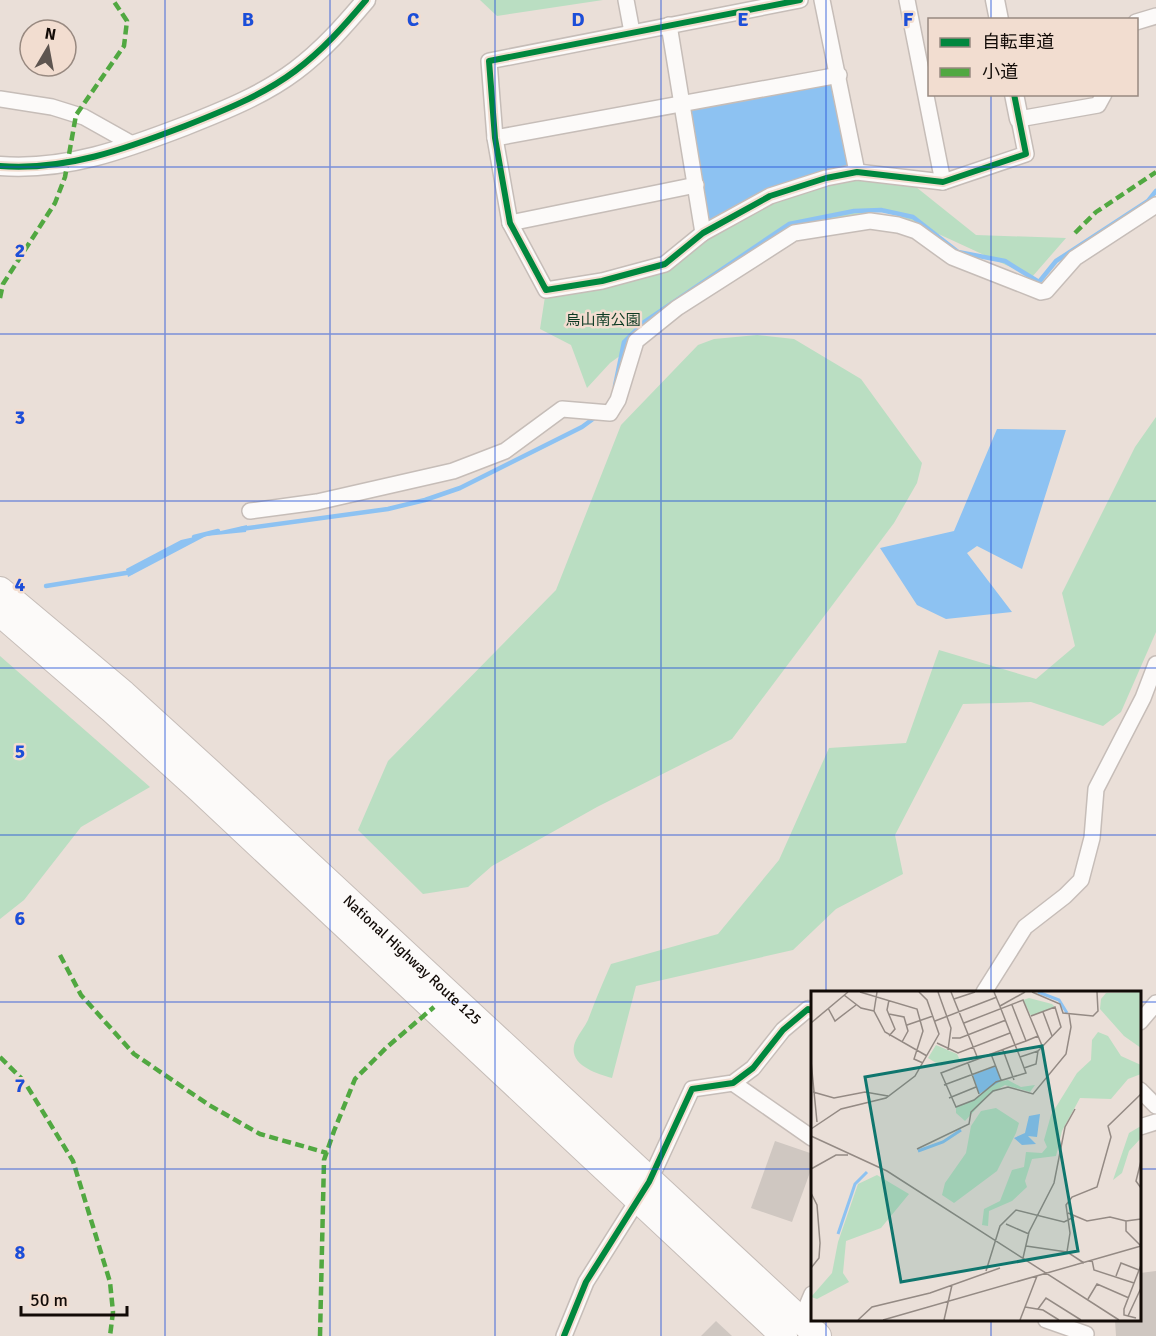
<svg xmlns="http://www.w3.org/2000/svg" width="1156" height="1336" viewBox="0 0 1156 1336" font-family="Signika,'Noto Sans JP',sans-serif">
<style>
.green{fill:#badec2}
.water{fill:#8dc2f2}
.lines{fill:none;stroke-linecap:round;stroke-linejoin:round}
.stream{stroke:#8dc2f2;stroke-width:4.5}
.building{fill:#cfc7c1}
.minor-casing{stroke:#c6bdb8;stroke-width:18}
.tertiary-casing{stroke:#c6bdb8;stroke-width:21}
.trunk-casing{stroke:#c6bdb8;stroke-width:28}
.minor{stroke:#fcfaf9;stroke-width:15}
.tertiary{stroke:#fcfaf9;stroke-width:18}
.trunk{stroke:#fcfaf9;stroke-width:26}
.quiet{stroke:#51a841;stroke-width:4.5;stroke-dasharray:9 4.5;stroke-linecap:butt}
.cycleway-casing{stroke:#f2ddd0;stroke-width:10}
.cycleway{stroke:#00873e;stroke-width:6}
.grid{fill:none;stroke:#1d4ed8;stroke-width:1.5;stroke-opacity:0.55}
.labels{text-anchor:middle;stroke-width:5;stroke-linejoin:round;paint-order:stroke}
.park-label{font-size:15px;fill:#0d3a23;stroke:#f2ddd0}
.street-label{font-size:15px;fill:#120b07;stroke:#f2ddd0}
.inset-river{fill:none;stroke:#8dc2f2;stroke-width:3}
.inset-road{fill:none;stroke:#948a84;stroke-width:1.5}
.view{fill:#0f766e;fill-opacity:0.15;stroke:#0f766e;stroke-width:3}
.inset-edge{fill:none;stroke:#120b07;stroke-width:3}
.grid-label{font-size:20px;text-anchor:middle;font-weight:bold;fill:#1d4ed8;stroke:#f2ddd0;stroke-width:5;stroke-linejoin:round;paint-order:stroke}
</style>
<rect width="100%" height="100%" fill="#eadfd8"/>
<!-- green -->
<g class="green">
<path d="M 480,0 L 603,0 L 497,16 Z"/>
<path d="M 826,178 L 906,179 L 976,235 L 1066,238 L 1032,277 L 882,208 L 775,244 L 610,363 L 587,388 L 571,345 L 540,329 L 546,290 L 665,264 L 703,233 Z"/>
<path d="M 757,335 L 794,339 L 861,379 L 922,463 L 917,483 L 894,523 L 732,739 L 597,807 L 492,866 L 468,887 L 423,894 L 358,830 L 388,761 L 556,590 L 621,425 L 698,345 L 714,339 Z"/>
<path d="M 1156,417 L 1156,632 L 1121,712 L 1103,726 L 1031,702 L 963,704 L 895,835 L 903,874 L 836,909 L 793,950 L 636,986 L 612,1078 C 595,1073 565,1064 576,1040 C 579,1033 585,1027 588,1020 C 595,1001 603,982 611,964 L 718,934 L 779,860 L 829,748 L 906,743 L 939,650 L 1036,679 L 1075,646 L 1062,593 L 1135,447 Z"/>
<path d="M 0,656 L 150,787 L 81,827 L 24,900 L 0,919 Z"/>
</g>
<!-- water -->
<g class="water">
<path d="M 841,77 L 858,176 L 826,178 L 708,233 L 686,105 Z"/>
<path d="M 997,429 L 1066,430 L 1022,569 L 977,546 L 967,553 L 1012,612 L 946,619 L 917,605 L 880,548 L 954,531 Z"/>
<path d="M 247,525 L 246,532 L 206,536 L 128,577 L 126,569 L 181,540 Z"/>
</g>
<g class="lines">
<!-- stream -->
<g class="stream">
<path d="M 615,386 L 624,342 L 644,322 L 789,224 L 854,211 L 881,210 L 913,217 L 958,252 L 1005,261 L 1039,282 L 1056,261 L 1148,201 L 1156,191"/>
<path d="M 241,529 L 388,509 L 425,500 L 460,488 L 582,427 L 597,416"/>
<path d="M 194,537 L 218,531"/>
<path d="M 46,586 L 132,572"/>
</g>
</g>
<!-- building -->
<g class="building">
<path d="M 775,1141 L 813,1154 L 813,1164 L 792,1222 L 751,1208 Z"/>
<path d="M 1156,1271 L 1156,1336 L 1116,1336 L 1115,1320 L 1140,1320 L 1140,1273 Z"/>
<path d="M 716,1321 L 732,1336 L 701,1336 Z"/>
</g>
<g class="lines">
<!-- minor casing -->
<g class="minor-casing">
<g id="minor">
<path d="M 626,0 L 632,32"/>
<path d="M 800,0 L 489,61 L 495,138 L 510,223 L 546,290 L 602,281 L 665,264 L 703,233 L 770,196 L 826,178 L 857,172 L 943,182 L 1026,154 L 1019,119 L 1098,105 L 1104,94"/>
<path d="M 822,0 L 857,172"/>
<path d="M 907,0 L 943,182"/>
<path d="M 1136,22 L 1156,16"/>
<path d="M 669,25 L 703,233"/>
<path d="M 0,99 L 52,107 L 84,117 L 134,145"/>
<path d="M 495,138 L 839,75"/>
<path d="M 510,223 L 696,185"/>
<path d="M 250,511 L 317,502 L 453,471 L 505,451 L 562,409 L 610,413 L 618,400 L 636,341 L 677,308 L 794,233 L 870,221 L 898,225 L 916,231 L 952,257 L 1041,292 L 1046,291 L 1075,258 L 1156,205"/>
<path d="M 984,992 L 1025,927 L 1065,896 L 1081,880 L 1092,838 L 1096,789 L 1143,698 L 1156,664"/>
<path d="M 1140,1022 L 1156,1003"/>
<path d="M 733,1083 L 812,1138"/>
<path d="M 1140,1090 L 1156,1106"/>
<path d="M 1140,1127 L 1156,1122"/>
<path d="M 801,1320 L 812,1294"/>
<path d="M 1046,1320 L 1086,1334"/>
<path d="M 564,1336 L 586,1282 L 649,1182 L 692,1089 L 733,1083 L 753,1068 L 783,1030 L 808,1009 L 812,1011"/>
</g>
</g>
<!-- tertiary casing -->
<g class="tertiary-casing">
<g id="tertiary">
<path d="M 995,0 L 999,20"/>
<path d="M 1014,94 L 1019,119"/>
<path d="M 0,166 C 66,171 125,149 185,126 C 223,111 263,95 295,71 C 323,50 344,26 366,0"/>
</g>
</g>
<!-- trunk casing -->
<g class="trunk-casing">
<g id="trunk">
<path id="s1" d="M 0,590 L 124,694 L 214,776 L 818,1336"/>
<path d="M 0,613 L 112,710 L 200,790 L 784,1336"/>
</g>
</g>
<!-- minor -->
<use href="#minor" class="minor"/>
<!-- tertiary -->
<use href="#tertiary" class="tertiary"/>
<!-- trunk -->
<use href="#trunk" class="trunk"/>
<!-- quiet -->
<g class="quiet">
<path d="M 1075,233 L 1096,212 L 1156,172"/>
<path d="M 0,298 L 3,284 L 55,203 L 65,177 L 76,115 L 124,46 L 127,21 L 113,0"/>
<path d="M 60,955 L 81,995 L 134,1054 L 209,1105 L 260,1134 L 327,1153"/>
<path d="M 0,1057 L 24,1081 L 73,1161 L 110,1282 L 113,1312 L 110,1336"/>
<path d="M 320,1336 L 324,1160 L 334,1131 L 355,1079 L 387,1047 L 434,1007"/>
</g>
<!-- cycleway casing -->
<g class="cycleway-casing">
<g id="cycleway">
<path d="M 800,0 L 489,61 L 495,138 L 510,223 L 546,290 L 602,281 L 665,264 L 703,233 L 770,196 L 826,178 L 857,172 L 943,182 L 1026,154 L 1014,94"/>
<path d="M 0,166 C 66,171 125,149 185,126 C 223,111 263,95 295,71 C 323,50 344,26 366,0"/>
<path d="M 564,1336 L 586,1282 L 649,1182 L 692,1089 L 733,1083 L 753,1068 L 783,1030 L 808,1009 L 812,1011"/>
</g>
</g>
<!-- cycleway -->
<use href="#cycleway" class="cycleway"/>
</g>
<!-- grid -->
<path class="grid" d="M 165,0 L 165,1336M 330,0 L 330,1336M 495,0 L 495,1336M 661,0 L 661,1336M 826,0 L 826,992M 991,0 L 991,20M 991,94 L 991,992M 0,167 L 1156,167M 0,334 L 1156,334M 0,501 L 1156,501M 0,668 L 1156,668M 0,835 L 1156,835M 0,1002 L 812,1002M 1140,1002 L 1156,1002M 0,1169 L 812,1169M 1140,1169 L 1156,1169M 826,1320 L 826,1336M 991,1320 L 991,1336"/>
<g class="labels">
<!-- park labels -->
<g class="park-label">
<text x="603" y="325">烏山南公園</text>
</g>
<!-- street labels -->
<g class="street-label">
<text dy="5" stroke="none"><textPath href="#s1" startOffset="554">National Highway Route 125</textPath></text>
</g>
</g>
<!-- overview -->
<g transform="translate(811 991)">
<rect width="330" height="330" fill="#eadfd8"/>
<path d="M 330,1 L 330,57 L 313,45 L 289,18 L 290,8 L 295,2 ZM 218,7 L 241,13 L 244,16 L 220,25 L 212,9 ZM 287,41 L 297,45 L 310,65 L 330,74 L 330,83 L 317,88 L 300,108 L 269,107 L 251,140 L 245,165 L 221,168 L 214,190 L 216,196 L 201,210 L 178,220 L 177,235 L 171,234 L 173,218 L 189,210 L 201,179 L 213,176 L 215,161 L 231,162 L 236,156 L 233,149 L 240,124 L 266,82 L 280,69 L 281,49 ZM 125,54 L 146,63 L 149,69 L 130,75 L 117,67 ZM 197,89 L 210,96 L 224,94 L 219,101 L 194,94 L 179,103 L 154,130 L 145,122 L 145,116 L 163,109 L 185,91 ZM 185,117 L 208,132 L 205,142 L 186,180 L 143,212 L 131,204 L 134,192 L 155,162 L 160,135 L 170,120 ZM 330,135 L 330,147 L 318,160 L 311,182 L 302,189 L 318,142 ZM 66,184 L 98,203 L 70,237 L 35,250 L 32,282 L 38,291 L 6,308 L 0,306 L 21,282 L 27,251 L 47,193 Z" fill="#badec2"/>
<path d="M 185,75 L 190,90 L 168,103 L 162,84 ZM 229,123 L 226,146 L 217,145 L 225,153 L 211,154 L 203,147 L 214,142 L 218,125 Z" fill="#8dc2f2"/>
<path class="inset-river" d="M 227,1 L 248,9 L 256,22M 107,160 L 132,151 L 150,139M 27,243 L 44,193 L 56,181"/>
<path class="inset-road" d="M 49,1 L 106,18 L 112,40 L 103,68 L 112,72M 66,1 L 63,20 L 74,41 L 116,65M 127,1 L 140,37 L 137,59M 140,1 L 167,68M 183,1 L 190,18 L 204,54 L 209,66 L 215,82 L 185,91 L 163,109 L 145,116 L 130,82 L 151,74 L 167,68 L 180,63 L 204,54 L 215,50 L 227,45M 221,1 L 249,13 L 252,22 L 282,25 L 287,20 L 286,1M 33,4 L 50,17 L 63,20M 143,8 L 164,1M 201,14 L 215,50M 189,15 L 214,1M 17,17 L 24,30 L 45,14M 232,21 L 241,45M 78,23 L 93,26 L 97,40 L 91,51M 124,30 L 186,6M 0,32 L 37,1M 153,32 L 212,9 L 232,57M 96,34 L 122,25M 78,45 L 84,38 L 76,19 L 78,9M 141,47 L 149,47 L 195,29M 126,52 L 147,62 L 199,42M 192,59 L 203,89M 180,63 L 190,89M 209,66 L 227,60M 0,70 L 6,131M 157,72 L 168,103M 213,77 L 225,73 L 227,60 L 250,36 L 244,16 L 220,25M 133,94 L 184,75M 2,101 L 23,107 L 54,101 L 77,105M 138,107 L 165,96M 0,138 L 30,118 L 75,107 L 104,85 L 128,43 L 116,9 L 108,1M 0,145 L 76,180 L 308,329M 106,158 L 158,133 L 160,121 L 182,100 L 197,96 L 222,103 L 255,63 L 260,36 L 258,23M 330,170 L 325,190 L 330,197M 0,178 L 25,164 L 37,164M 0,202 L 6,214 L 9,252 L 8,267 L 0,277M 257,222 L 276,230 L 299,226 L 315,230 L 330,228M 315,230 L 315,240 L 330,255M 195,233 L 218,243M 215,255 L 256,261M 212,267 L 218,241 L 243,192 L 254,136 L 264,118M 281,269 L 283,279 L 323,292M 273,272 L 256,261 L 259,242 L 255,214 L 261,206 L 286,196 L 300,146 L 297,135 L 330,103M 175,280 L 189,235 L 205,219 L 253,231 L 263,226M 305,285 L 310,272 L 328,279M 277,308 L 286,293 L 318,307M 214,316 L 232,319 L 248,329M 227,318 L 235,307 L 270,329M 317,325 L 330,297M 325,327 L 313,324 L 313,318 L 330,274M 47,329 L 61,316 L 119,302 L 189,277M 72,329 L 330,255M 133,329 L 141,294M 209,329 L 226,285"/>
<path class="view" d="M 231,55 L 267,260 L 90,291 L 54,86 Z"/>
<rect width="330" height="330" class="inset-edge"/>
</g>
<g class="grid-label">
<text x="248" y="26">B</text>
<text x="413" y="26">C</text>
<text x="578" y="26">D</text>
<text x="743" y="26">E</text>
<text x="908" y="26">F</text>
<text x="20" y="257">2</text>
<text x="20" y="424">3</text>
<text x="20" y="591">4</text>
<text x="20" y="758">5</text>
<text x="20" y="925">6</text>
<text x="20" y="1092">7</text>
<text x="20" y="1259">8</text>
</g>
<!-- legend -->
<rect x="928" y="18" width="210" height="78" fill="#f2ddd0" stroke="#988980" stroke-width="1.5"/>
<rect x="940" y="38" width="30" height="9" fill="#00873e" stroke="#988980" stroke-width="1.5"/>
<text x="982" y="48" font-size="18" fill="#120b07">自転車道</text>
<rect x="940" y="68" width="30" height="9" fill="#51a841" stroke="#988980" stroke-width="1.5"/>
<text x="982" y="78" font-size="18" fill="#120b07">小道</text>
<!-- north arrow -->
<g transform="translate(48 48) rotate(10)"><circle r="28" fill="#f2ddd0" stroke="#988980" stroke-width="1.5"/>
<path d="M0-4.5L10 22L0 15L-10 22Z" fill="#5e5550"/>
<text y="-9" font-size="16" font-weight="bold" text-anchor="middle" fill="#120b07">N</text>
</g>
<!-- scale -->
<path d="M21 1306v9h106v-9" fill="none" stroke="#120b07" stroke-width="3"/>
<text x="30" y="1306" font-size="18" fill="#120b07" stroke="#f2ddd0" stroke-width="4.5" paint-order="stroke">50 m</text>
</svg>
